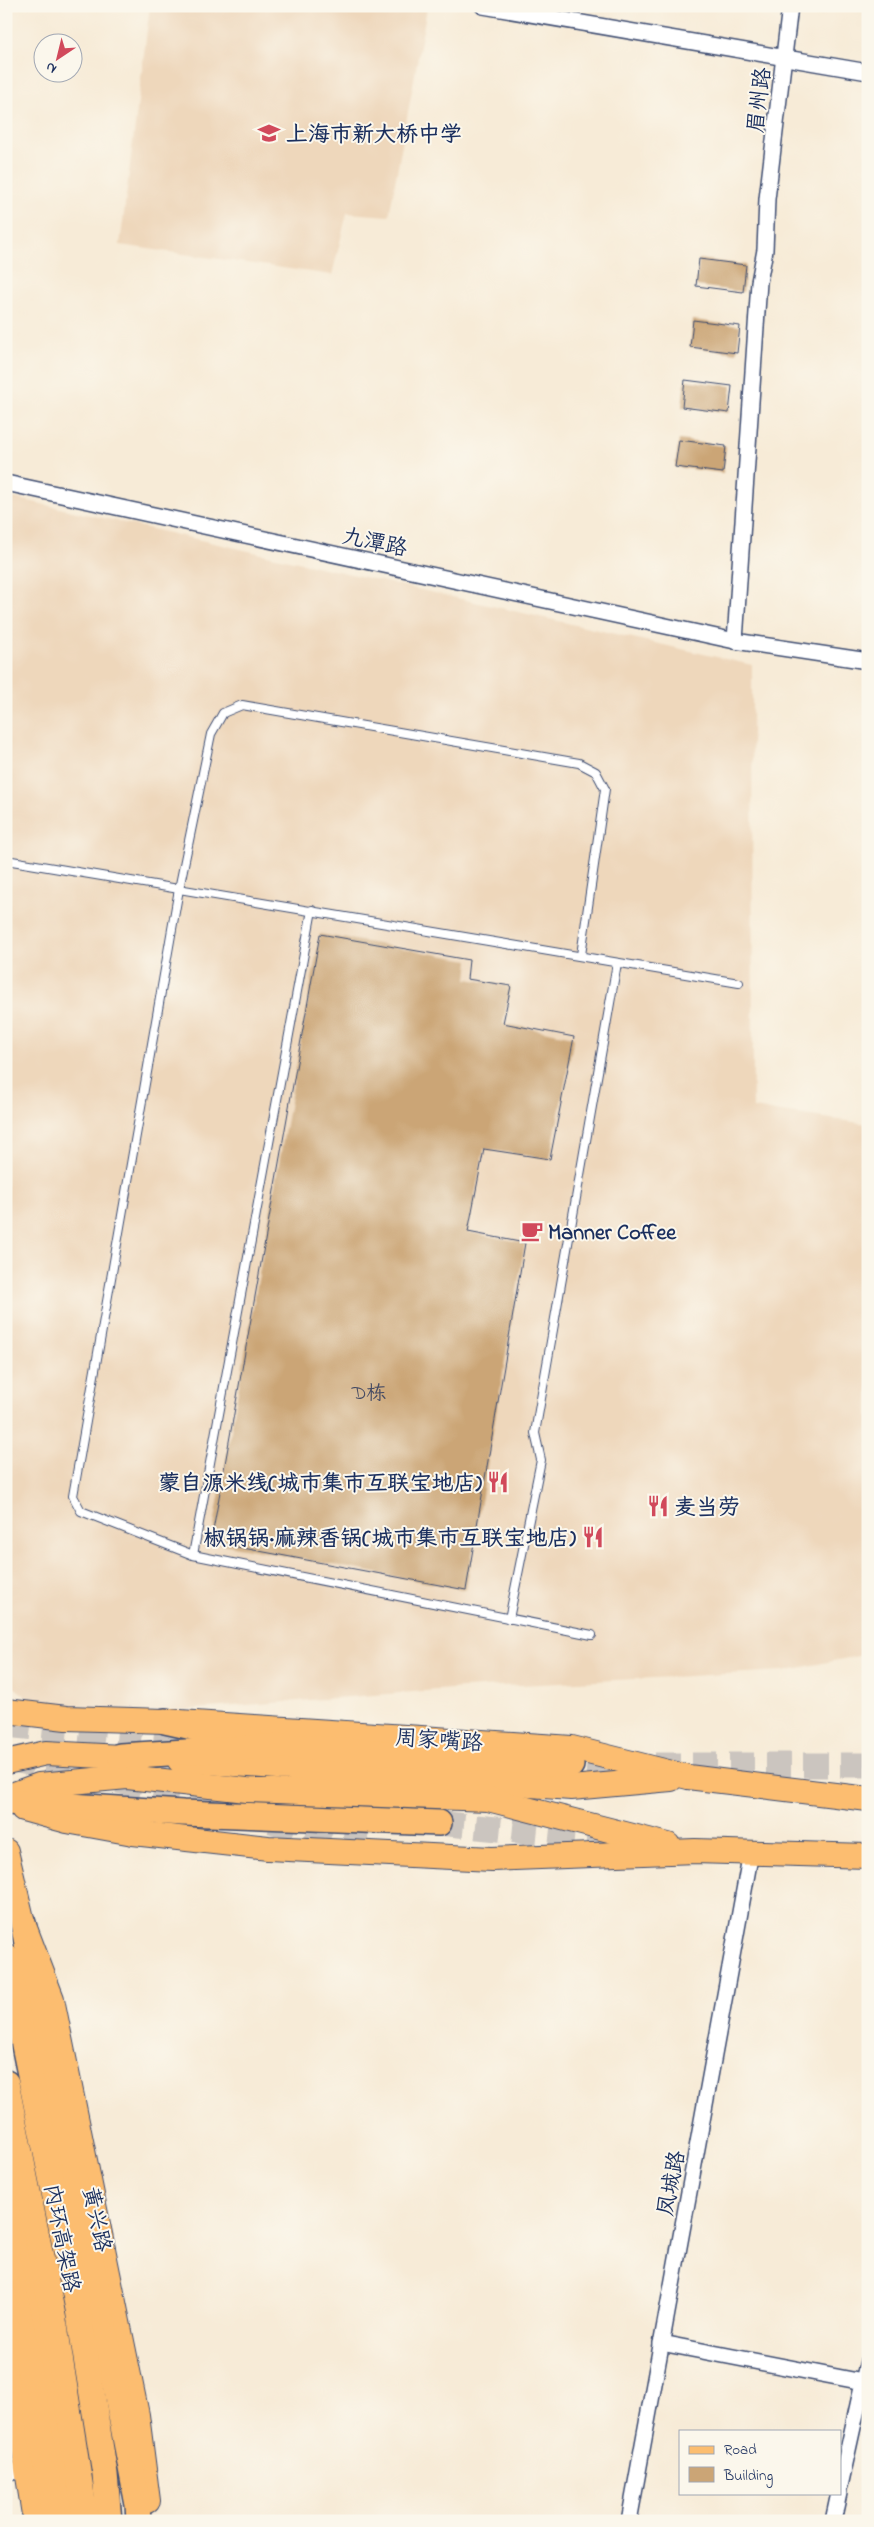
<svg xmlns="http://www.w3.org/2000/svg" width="874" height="2527" viewBox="0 0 874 2527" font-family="'Indie Flower','LXGW WenKai TC',sans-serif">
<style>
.built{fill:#eed7bb}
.building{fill:#cba576}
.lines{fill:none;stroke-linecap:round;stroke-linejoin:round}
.trunk-tunnel{stroke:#cbc5bf;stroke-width:25;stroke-dasharray:25 12;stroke-linecap:butt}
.service-casing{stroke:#3c4b70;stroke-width:10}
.minor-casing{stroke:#3c4b70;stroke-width:18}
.primary-casing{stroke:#3c4b70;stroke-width:26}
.trunk-casing{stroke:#3c4b70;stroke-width:28}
.service{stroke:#fff;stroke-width:8}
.minor{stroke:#fff;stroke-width:15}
.primary{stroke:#fcbd6f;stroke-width:24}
.trunk{stroke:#fcbd6f;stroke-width:25}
.labels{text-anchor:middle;stroke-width:4;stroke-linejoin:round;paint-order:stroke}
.number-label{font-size:20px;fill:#474c64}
.street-label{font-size:22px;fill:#1b2f5e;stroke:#fbf7ec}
.poi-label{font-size:22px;font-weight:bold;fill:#1b2f5e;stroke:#fbf7ec;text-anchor:start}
</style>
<rect width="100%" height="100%" fill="#fbf7ec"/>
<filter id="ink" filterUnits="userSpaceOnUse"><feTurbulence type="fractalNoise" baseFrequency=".02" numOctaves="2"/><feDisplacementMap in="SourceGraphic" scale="10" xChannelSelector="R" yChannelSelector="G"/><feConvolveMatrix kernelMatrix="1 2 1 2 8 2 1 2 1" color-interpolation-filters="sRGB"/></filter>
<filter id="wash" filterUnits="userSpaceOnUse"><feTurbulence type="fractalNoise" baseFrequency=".0096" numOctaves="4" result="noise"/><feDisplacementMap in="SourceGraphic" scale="20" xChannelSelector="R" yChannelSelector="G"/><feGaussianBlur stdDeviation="1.12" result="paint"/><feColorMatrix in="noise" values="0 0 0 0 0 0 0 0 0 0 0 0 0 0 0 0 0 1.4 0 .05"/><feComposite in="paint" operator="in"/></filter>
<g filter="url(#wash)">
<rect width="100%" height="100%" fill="#f7ebd7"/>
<!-- built -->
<g class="built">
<path d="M 150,6 L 413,6 L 427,8 L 389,216 L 347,213 L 332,275 L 120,245 Z"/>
<path d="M 6,496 L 752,665 L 753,1108 L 868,1124 L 868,1654 L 783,1671 L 464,1688 L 54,1720 L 7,1681 Z"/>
</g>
<g id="blocks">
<!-- building -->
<g class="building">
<path d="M 699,259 L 746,265 L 743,292 L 696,286 Z"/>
<path d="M 693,320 L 740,326 L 737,353 L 690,347 Z"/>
<path d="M 685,380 L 732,386 L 729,413 L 682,407 Z"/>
<path d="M 679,440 L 726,446 L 723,473 L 675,467 Z"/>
<path d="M 320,934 L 469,960 L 467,979 L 511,986 L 503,1023 L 574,1037 L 550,1159 L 484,1149 L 468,1232 L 525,1243 L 466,1590 L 211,1542 Z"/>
</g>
</g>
</g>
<g filter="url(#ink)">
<use href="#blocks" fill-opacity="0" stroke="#3c4b70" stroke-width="1"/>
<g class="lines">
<!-- trunk-tunnel -->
<g class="trunk-tunnel">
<path d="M 6,1725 L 194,1744"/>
<path d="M 9,1759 L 133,1784 L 228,1810"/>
<path d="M 655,1765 L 868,1765"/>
<path d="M 549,1768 L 643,1775"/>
<path d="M 271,1821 L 335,1839 L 376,1845"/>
<path d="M 439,1823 L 631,1843"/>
</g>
<!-- service casing -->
<g class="service-casing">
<g id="service">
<path d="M 6,860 L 739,983"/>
<path d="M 581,955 L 605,789 L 596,772 L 579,763 L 242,705 L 223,713 L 211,734 L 179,889 L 73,1496 L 81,1511 L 193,1555 L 592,1635"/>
<path d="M 193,1555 L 312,910"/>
<path d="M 509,1619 L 541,1460 L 535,1433 L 617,963"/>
</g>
</g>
<!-- minor casing -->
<g class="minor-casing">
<g id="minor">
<path d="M 483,6 L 868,72"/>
<path d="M 6,483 L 735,641 L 868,661"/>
<path d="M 735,641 L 759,282 L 765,250 L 767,199 L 790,6"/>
<path d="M 661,2343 L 863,2382 L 840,2486"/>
<path d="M 863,2382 L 868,2361"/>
<path d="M 6,2470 L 29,2474"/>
<path d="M 629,2521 L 751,1852"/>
<path d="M 833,2521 L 839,2493"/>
</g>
</g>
<!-- primary casing -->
<g class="primary-casing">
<g id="primary">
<path d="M 6,1711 L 66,1718 L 165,1721 L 572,1748 L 688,1777 L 868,1799"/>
<path d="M 179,1760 L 571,1788 L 671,1779"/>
<path d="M 6,1762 L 46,1753 L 140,1758"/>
<path d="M 6,1797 L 39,1785 L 127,1777 L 247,1790 L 488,1799 L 668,1845"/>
<path d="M 23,1809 L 67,1821 L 133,1833 L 268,1848 L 492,1859 L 695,1851 L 868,1856"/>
<path d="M 6,1851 L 23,1923 L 52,1999 L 137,2415 L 148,2501"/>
<path d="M 6,2187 L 40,2338 L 69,2521"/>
<path d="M 6,2336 L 35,2521"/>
</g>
</g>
<!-- trunk casing -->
<g class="trunk-casing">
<g id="trunk">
<path d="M 165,1721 L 252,1740"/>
<path d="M 120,1756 L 281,1746 L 571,1765"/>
<path d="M 6,1802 L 183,1813 L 439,1823"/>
<path d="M 23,1923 L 99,2300 L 138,2505 L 139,2521"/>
<path d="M 6,1957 L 78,2309 L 105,2474 L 109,2521"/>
<path d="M 6,2083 L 55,2326 L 86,2521"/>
<path d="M 6,2252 L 24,2338 L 55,2521"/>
</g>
</g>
<!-- service -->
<use href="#service" class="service"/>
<!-- minor -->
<use href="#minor" class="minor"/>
<!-- primary -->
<use href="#primary" class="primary"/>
<!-- trunk -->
<use href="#trunk" class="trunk"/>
</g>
</g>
<!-- icons -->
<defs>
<g id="school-bare" transform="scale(1.725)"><path d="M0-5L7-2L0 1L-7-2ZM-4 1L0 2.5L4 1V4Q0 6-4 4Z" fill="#d1495b" stroke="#fbf7ec" stroke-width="2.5" paint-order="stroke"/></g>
<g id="cafe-bare" transform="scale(1.725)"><path d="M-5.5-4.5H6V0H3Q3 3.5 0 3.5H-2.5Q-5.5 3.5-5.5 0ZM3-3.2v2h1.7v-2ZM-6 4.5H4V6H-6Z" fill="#d1495b" stroke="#fbf7ec" stroke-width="2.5" paint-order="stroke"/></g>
<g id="restaurant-bare" transform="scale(1.725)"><path d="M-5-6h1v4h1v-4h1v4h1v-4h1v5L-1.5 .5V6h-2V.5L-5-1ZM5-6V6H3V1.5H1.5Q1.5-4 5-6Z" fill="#d1495b" stroke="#fbf7ec" stroke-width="2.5" paint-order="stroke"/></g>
</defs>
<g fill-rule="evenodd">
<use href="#school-bare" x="269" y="133"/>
<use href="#cafe-bare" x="532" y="1231"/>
<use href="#restaurant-bare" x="498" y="1482"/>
<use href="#restaurant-bare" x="658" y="1506"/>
<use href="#restaurant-bare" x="593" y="1537"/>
</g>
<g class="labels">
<!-- number labels -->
<g class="number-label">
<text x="369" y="1399">D栋</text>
</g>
<!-- street labels -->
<g class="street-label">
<text transform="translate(758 100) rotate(-83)" y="8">眉州路</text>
<text transform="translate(375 541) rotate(12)" y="8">九潭路</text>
<text transform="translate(439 1739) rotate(4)" y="8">周家嘴路</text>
<text transform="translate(670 2183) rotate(-79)" y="8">凤城路</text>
<text transform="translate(98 2219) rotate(78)" y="8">黄兴路</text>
<text transform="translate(63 2238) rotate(79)" y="8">内环高架路</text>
</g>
<!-- poi labels -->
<g class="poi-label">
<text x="286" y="141">上海市新大桥中学</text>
<text x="548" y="1239">Manner Coffee</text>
<text x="482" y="1490" text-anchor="end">蒙自源米线(城市集市互联宝地店)</text>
<text x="674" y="1514">麦当劳</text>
<text x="576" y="1545" text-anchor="end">椒锅锅·麻辣香锅(城市集市互联宝地店)</text>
</g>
</g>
<!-- margin -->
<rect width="874" height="2527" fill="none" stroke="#fbf7ec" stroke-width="25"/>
<!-- legend -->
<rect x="679" y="2430" width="162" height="65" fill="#fbf7ec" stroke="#a1a7b3"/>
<rect x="689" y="2446" width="25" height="8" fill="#fcbd6f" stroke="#a1a7b3"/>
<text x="724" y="2454" font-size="15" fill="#1b2f5e">Road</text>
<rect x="689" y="2467" width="25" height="15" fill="#cba576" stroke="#a1a7b3"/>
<text x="724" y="2480" font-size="15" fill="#1b2f5e">Building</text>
<!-- north arrow -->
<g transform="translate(58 58) rotate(215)"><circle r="24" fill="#fbf7ec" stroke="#a1a7b3"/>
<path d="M0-4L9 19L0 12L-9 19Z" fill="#d1495b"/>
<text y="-8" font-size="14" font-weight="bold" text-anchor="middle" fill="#1b2f5e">N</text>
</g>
</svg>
